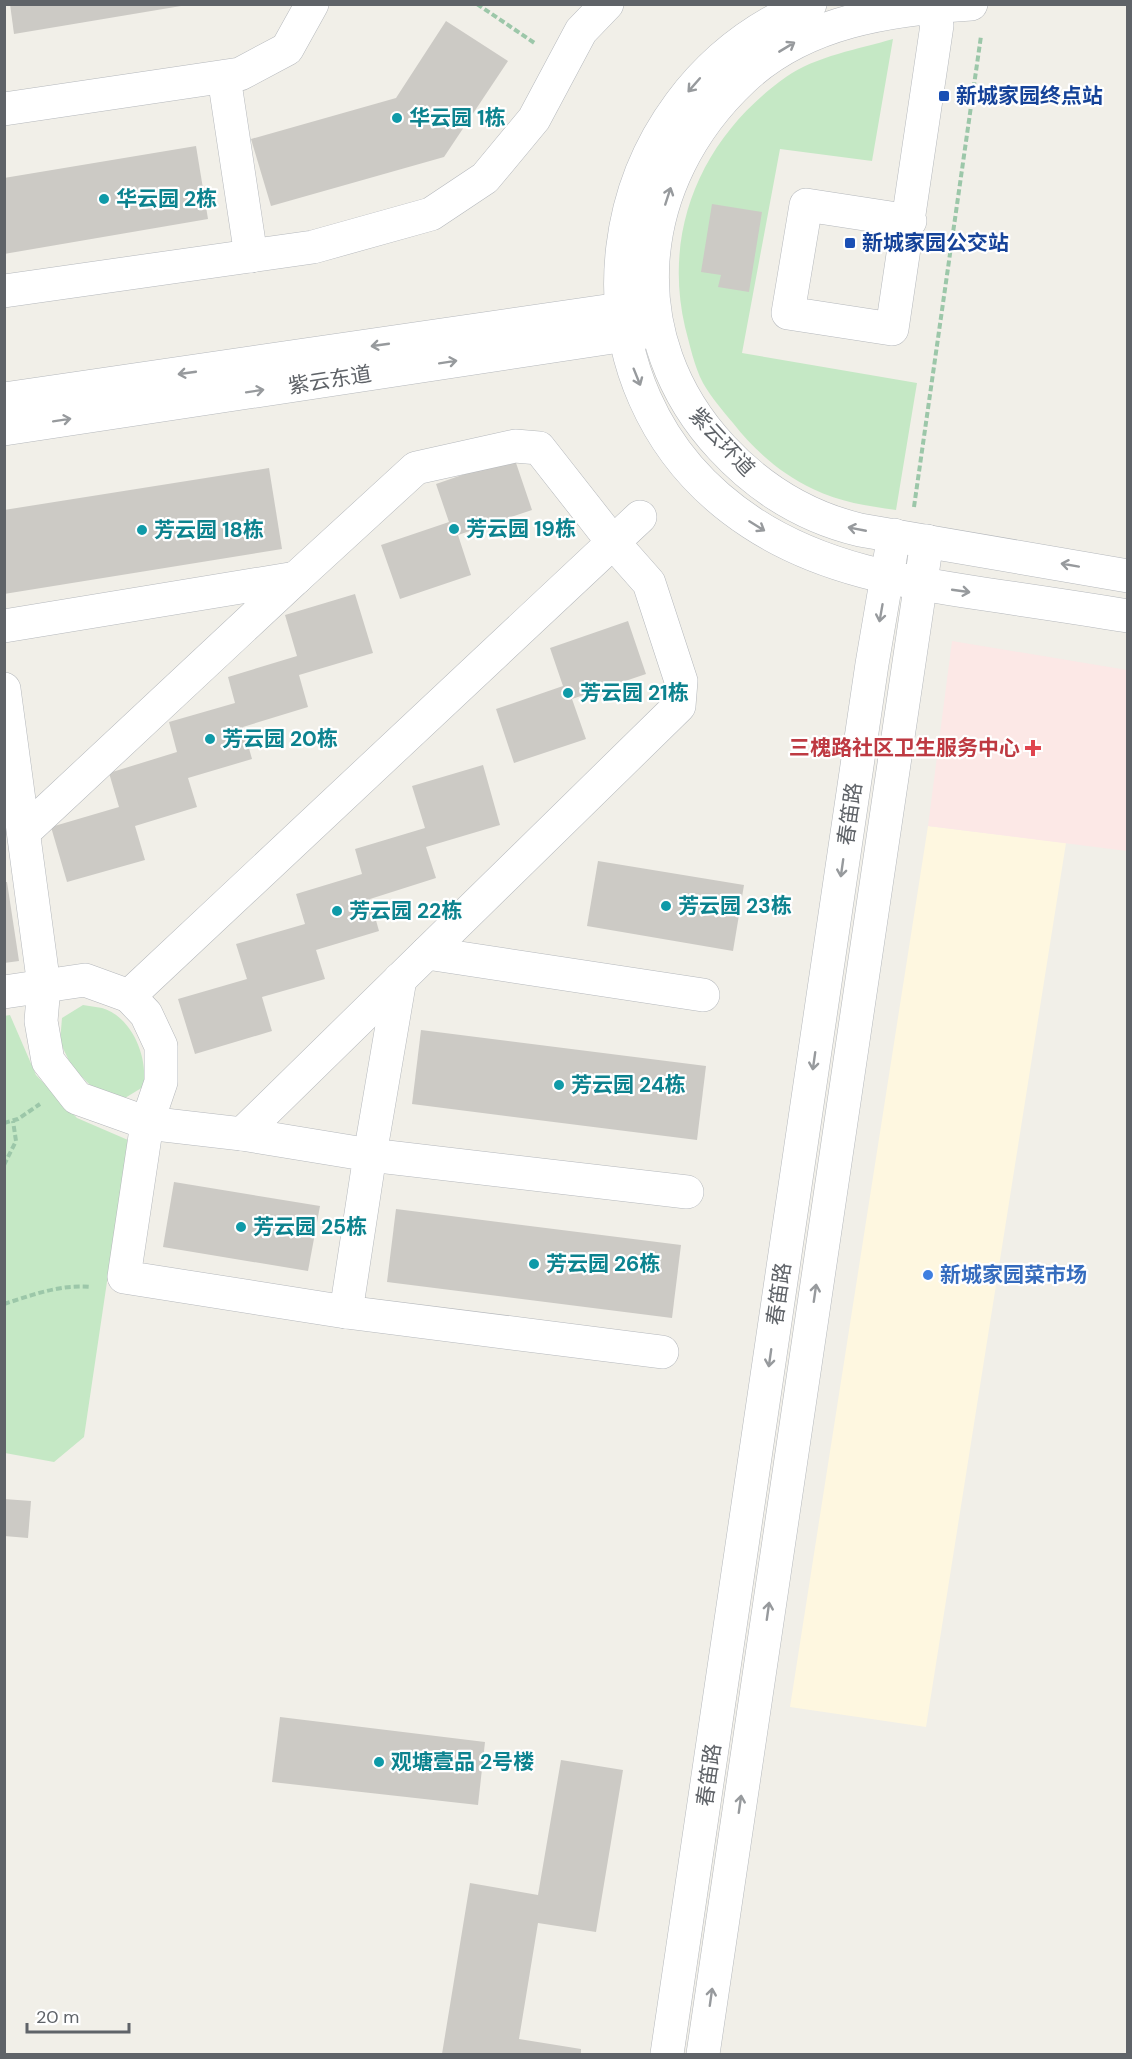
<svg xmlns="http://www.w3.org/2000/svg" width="1132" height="2059" viewBox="0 0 1132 2059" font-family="'DM Sans','Noto Sans SC',sans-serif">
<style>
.commercial{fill:#fef7e0}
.medical{fill:#fce8e6}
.green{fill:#c5e8c5}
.building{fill:#cccac5}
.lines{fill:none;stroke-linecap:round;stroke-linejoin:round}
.minor-casing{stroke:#b5b8bc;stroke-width:34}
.path{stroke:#9cc7a9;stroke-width:4;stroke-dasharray:6 3;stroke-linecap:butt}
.minor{stroke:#fff;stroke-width:33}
.oneway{stroke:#979a9d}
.transit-dot{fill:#1a4fb4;stroke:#fff;stroke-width:2}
.culture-dot{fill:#0f9aa8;stroke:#fff;stroke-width:2}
.health-dot{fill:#e0444e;stroke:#fff;stroke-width:2}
.shop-dot{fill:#3f7fe0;stroke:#fff;stroke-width:2}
.labels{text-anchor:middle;stroke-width:4.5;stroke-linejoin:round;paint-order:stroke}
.transit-label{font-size:21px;font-weight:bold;fill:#164399;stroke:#fff;text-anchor:start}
.culture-label{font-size:21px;font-weight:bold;fill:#0d838f;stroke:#fff;text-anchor:start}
.street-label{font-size:21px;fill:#5f6368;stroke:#fff}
.health-label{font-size:21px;font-weight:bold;fill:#be3a42;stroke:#fff;text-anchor:end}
.shop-label{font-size:21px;font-weight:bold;fill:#366cbe;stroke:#fff;text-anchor:start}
</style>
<rect width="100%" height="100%" fill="#f1efe8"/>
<!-- commercial -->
<path class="commercial" d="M 928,826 L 1066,843 L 926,1727 L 790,1707 Z"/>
<!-- medical -->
<path class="medical" d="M 952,641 L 1127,670 L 1127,851 L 928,826 Z"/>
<!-- green -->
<g class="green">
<path d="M 893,39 L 872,161 L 780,149 L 742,353 L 917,383 L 896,510 C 867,506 840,502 813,489 C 781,474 755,451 733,423 C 723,411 711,397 703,383 C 694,366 690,345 685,327 C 662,227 704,135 786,77 C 816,56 859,49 893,39 Z"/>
<path d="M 83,1005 C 89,1006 96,1007 102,1008 C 133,1017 149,1060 143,1087 L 125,1098 L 95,1090 L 72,1067 L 60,1042 L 62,1018 Z"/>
<path d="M 10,1015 L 36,1075 L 77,1118 L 128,1140 L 84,1437 L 54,1462 L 5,1453 L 4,1016 Z"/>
</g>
<!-- building -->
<g class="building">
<path d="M 10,4 L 180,4 L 181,6 L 14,34 Z"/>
<path d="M 446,21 L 508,61 L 444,157 L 271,206 L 251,139 L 396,98 Z"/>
<path d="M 196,146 L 208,219 L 4,254 L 4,178 Z"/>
<path d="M 712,204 L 762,212 L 749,292 L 718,287 L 721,275 L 701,272 Z"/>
<path d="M 514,457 L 532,510 L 458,535 L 471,575 L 400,599 L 381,545 L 449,522 L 436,484 Z"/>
<path d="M 269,468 L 282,549 L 4,594 L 4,510 Z"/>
<path d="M 355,594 L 373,653 L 299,675 L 308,707 L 243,727 L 252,759 L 188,778 L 197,807 L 135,826 L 145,860 L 67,882 L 51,827 L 119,807 L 109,773 L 177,752 L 169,722 L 235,703 L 228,677 L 297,656 L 285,615 Z"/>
<path d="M 628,621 L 646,674 L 572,699 L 586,739 L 514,763 L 496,709 L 563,686 L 550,648 Z"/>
<path d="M 483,765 L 500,825 L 426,847 L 436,878 L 370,899 L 379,931 L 316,950 L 325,979 L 262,997 L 272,1031 L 195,1054 L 178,999 L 247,979 L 236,944 L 305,924 L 296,894 L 362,874 L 355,849 L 425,828 L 412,786 Z"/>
<path d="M 598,861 L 744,885 L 733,951 L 587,926 Z"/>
<path d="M 4,882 L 7,882 L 19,961 L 4,963 Z"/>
<path d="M 421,1030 L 706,1066 L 697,1140 L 412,1104 Z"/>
<path d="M 174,1182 L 320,1206 L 308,1271 L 163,1247 Z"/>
<path d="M 396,1209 L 681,1245 L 672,1318 L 387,1282 Z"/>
<path d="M 4,1499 L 31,1501 L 28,1538 L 4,1536 Z"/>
<path d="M 280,1717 L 485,1742 L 478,1805 L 272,1782 Z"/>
<path d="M 561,1760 L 623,1770 L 596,1932 L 538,1923 L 519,2039 L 581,2049 L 581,2054 L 442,2054 L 470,1883 L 538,1895 Z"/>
</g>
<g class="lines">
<!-- minor casing -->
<g class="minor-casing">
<g id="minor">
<path d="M 810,4 C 590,93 550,391 752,523 C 822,569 903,582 984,594 C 1032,601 1080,608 1128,616"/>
<path d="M 971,4 C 891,9 804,21 743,79 C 634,181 619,338 722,448 C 760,489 806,517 860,530 L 1128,576"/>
<path d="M 224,77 L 251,256"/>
<path d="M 4,109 L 240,74 L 287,49 L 312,4"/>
<path d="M 910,221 L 806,205 L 788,313 L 892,329 L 937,25 L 929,4"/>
<path d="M 4,291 L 313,247 L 431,214 L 485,178 L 534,119 L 581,31 L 607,4"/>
<path d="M 4,399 L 641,306"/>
<path d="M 4,429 L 646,332"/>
<path d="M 4,626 L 296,578 L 24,832"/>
<path d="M 4,689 L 44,986 L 41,1021 L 48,1061 L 77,1098 L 147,1123 L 242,1134 L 679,706 L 681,681 L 649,583 L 612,541 L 539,448 L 515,446 L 416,468 L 296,578"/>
<path d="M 427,953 L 703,995"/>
<path d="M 400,979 L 370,1155 L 687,1192"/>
<path d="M 4,992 L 85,980 L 129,996 L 640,517"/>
<path d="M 129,996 L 146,1014 L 161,1046 L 161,1082 L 147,1123 L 124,1277 L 346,1312 L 370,1155 L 242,1134"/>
<path d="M 346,1312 L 662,1352"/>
<path d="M 667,2054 L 872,664 L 894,535"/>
<path d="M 703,2054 L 927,541"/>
</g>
</g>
<!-- path -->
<g class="path">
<path d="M 477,4 L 536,44"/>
<path d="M 914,507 L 981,36"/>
<path d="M 4,1123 L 18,1119 L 40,1104"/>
<path d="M 4,1165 L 16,1141 L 13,1121"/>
<path d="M 4,1304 C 32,1295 61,1284 91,1287"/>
</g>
<!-- minor -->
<use href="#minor" class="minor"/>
</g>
<!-- one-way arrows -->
<defs><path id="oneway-shaft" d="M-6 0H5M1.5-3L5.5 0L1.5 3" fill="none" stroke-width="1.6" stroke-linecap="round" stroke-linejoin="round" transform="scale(1.5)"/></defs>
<g class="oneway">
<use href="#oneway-shaft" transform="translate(787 47) rotate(-31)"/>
<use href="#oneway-shaft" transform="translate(694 85) rotate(131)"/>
<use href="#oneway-shaft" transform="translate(668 196) rotate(-72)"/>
<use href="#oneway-shaft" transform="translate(380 345) rotate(172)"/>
<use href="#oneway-shaft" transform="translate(448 362) rotate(-9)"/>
<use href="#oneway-shaft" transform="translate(187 373) rotate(172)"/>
<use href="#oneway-shaft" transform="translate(637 377) rotate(68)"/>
<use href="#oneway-shaft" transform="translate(255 391) rotate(-9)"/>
<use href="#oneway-shaft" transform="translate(62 420) rotate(-9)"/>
<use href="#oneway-shaft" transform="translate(757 526) rotate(32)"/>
<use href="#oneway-shaft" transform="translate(857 529) rotate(-169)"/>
<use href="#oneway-shaft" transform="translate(1070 565) rotate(-170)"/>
<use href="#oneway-shaft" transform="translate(961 591) rotate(8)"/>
<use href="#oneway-shaft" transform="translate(881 613) rotate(100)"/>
<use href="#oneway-shaft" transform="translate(842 868) rotate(98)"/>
<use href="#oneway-shaft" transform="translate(814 1061) rotate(98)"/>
<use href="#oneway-shaft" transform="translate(815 1293) rotate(-82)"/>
<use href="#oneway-shaft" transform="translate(770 1358) rotate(98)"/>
<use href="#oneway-shaft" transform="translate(768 1611) rotate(-82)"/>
<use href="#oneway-shaft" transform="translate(740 1804) rotate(-82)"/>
<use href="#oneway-shaft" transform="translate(711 1997) rotate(-82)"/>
</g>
<!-- markers -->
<g class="transit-dot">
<rect x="938" y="90" width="12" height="12" rx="3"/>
<rect x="844" y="237" width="12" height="12" rx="3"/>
</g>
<g class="culture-dot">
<circle cx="397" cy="118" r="6"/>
<circle cx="104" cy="199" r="6"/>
<circle cx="454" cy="529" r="6"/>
<circle cx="142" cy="530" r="6"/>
<circle cx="568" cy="693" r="6"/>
<circle cx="210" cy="739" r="6"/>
<circle cx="666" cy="906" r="6"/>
<circle cx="337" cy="911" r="6"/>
<circle cx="559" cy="1085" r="6"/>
<circle cx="241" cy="1227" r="6"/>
<circle cx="534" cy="1264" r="6"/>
<circle cx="379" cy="1762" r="6"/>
</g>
<path class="health-dot" d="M1030 739h6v6h6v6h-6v6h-6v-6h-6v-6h6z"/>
<circle class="shop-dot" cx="928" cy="1275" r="6"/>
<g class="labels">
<!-- transit labels -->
<g class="transit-label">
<text x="956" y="103">新城家园终点站</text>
<text x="862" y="250">新城家园公交站</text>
</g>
<!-- culture labels -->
<g class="culture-label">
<text x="409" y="125">华云园 1栋</text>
<text x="116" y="206">华云园 2栋</text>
<text x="466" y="536">芳云园 19栋</text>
<text x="154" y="537">芳云园 18栋</text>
<text x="580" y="700">芳云园 21栋</text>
<text x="222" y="746">芳云园 20栋</text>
<text x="678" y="913">芳云园 23栋</text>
<text x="349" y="918">芳云园 22栋</text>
<text x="571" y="1092">芳云园 24栋</text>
<text x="253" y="1234">芳云园 25栋</text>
<text x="546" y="1271">芳云园 26栋</text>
<text x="391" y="1769">观塘壹品 2号楼</text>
</g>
<!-- street labels -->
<g class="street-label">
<text transform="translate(330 380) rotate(-9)" y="7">紫云东道</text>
<text transform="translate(722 442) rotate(47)" y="7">紫云环道</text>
<text transform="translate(850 814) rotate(-82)" y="7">春笛路</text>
<text transform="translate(779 1294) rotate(-82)" y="7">春笛路</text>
<text transform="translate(709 1775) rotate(-82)" y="7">春笛路</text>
</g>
<!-- health labels -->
<g class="health-label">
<text x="1020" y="755">三槐路社区卫生服务中心</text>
</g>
<!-- shop labels -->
<g class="shop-label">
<text x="940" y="1282">新城家园菜市场</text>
</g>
</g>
<!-- border -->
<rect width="1132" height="2059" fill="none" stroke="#5f6368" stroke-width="12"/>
<!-- scale -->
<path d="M27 2023v9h102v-9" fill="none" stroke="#5f6368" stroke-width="3"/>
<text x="36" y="2023" font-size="18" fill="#5f6368" stroke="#ffffff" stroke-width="4.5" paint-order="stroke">20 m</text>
</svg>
